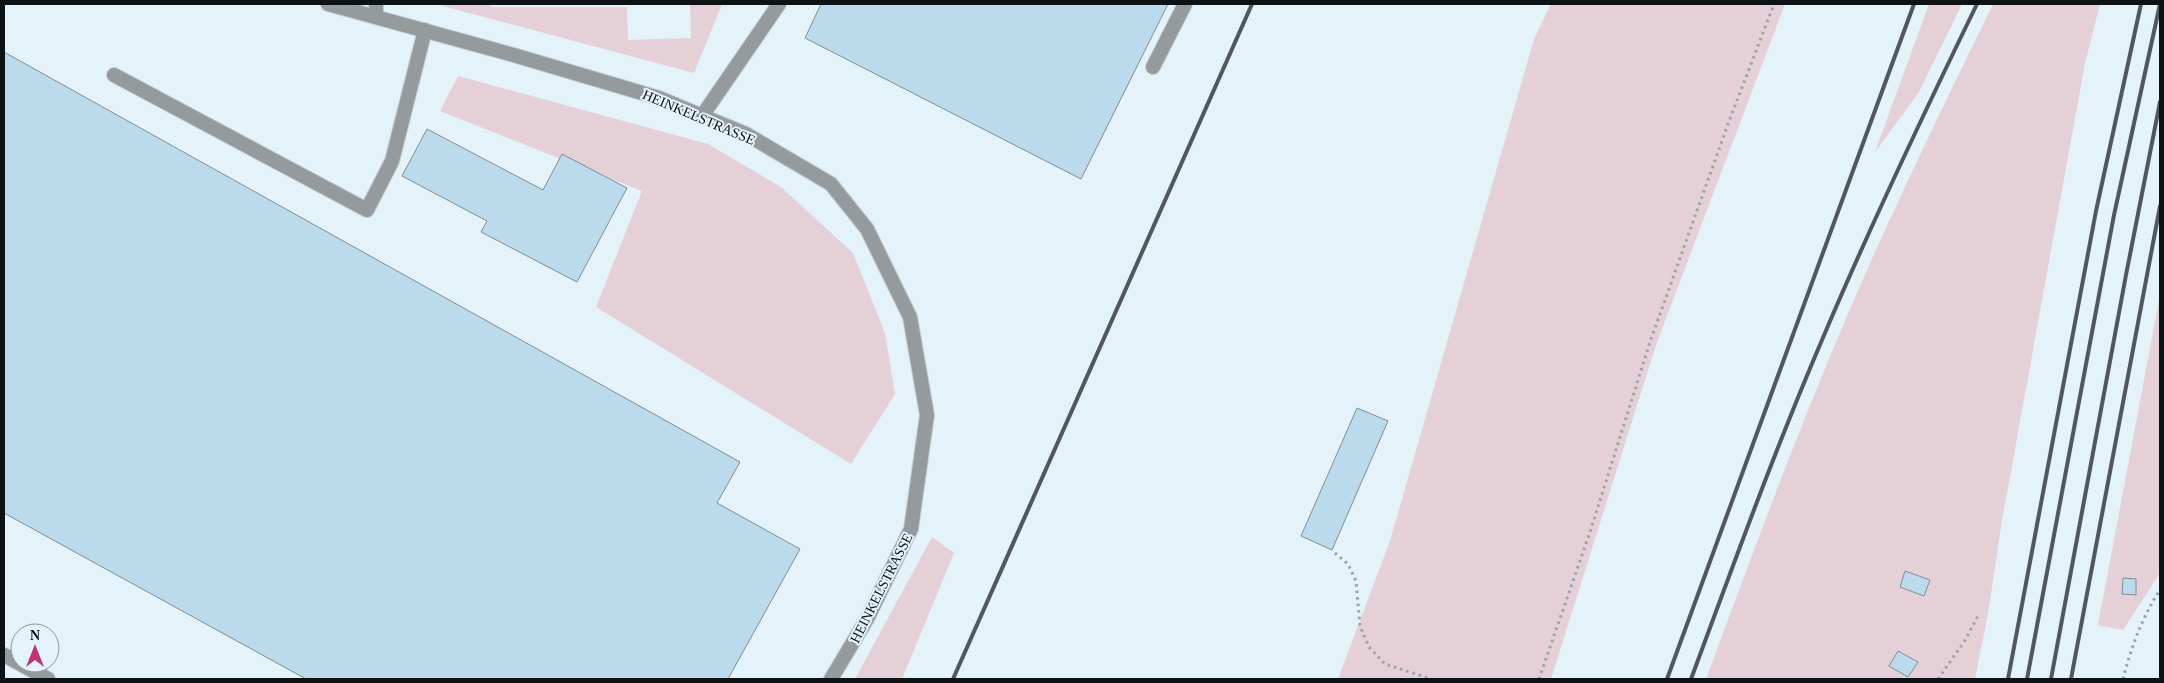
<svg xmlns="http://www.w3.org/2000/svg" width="2164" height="683" viewBox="0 0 2164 683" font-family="'Times New Roman',serif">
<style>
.green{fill:#e5d0d7}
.building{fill:#bbdbec;stroke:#818d94}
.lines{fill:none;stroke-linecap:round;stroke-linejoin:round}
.service-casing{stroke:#c2ced4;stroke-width:16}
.minor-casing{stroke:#c2ced4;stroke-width:16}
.path{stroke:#99a4a9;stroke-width:3;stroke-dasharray:2.5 4;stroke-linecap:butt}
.service{stroke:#959a9d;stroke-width:14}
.minor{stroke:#959a9d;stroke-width:14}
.rail{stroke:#50585c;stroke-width:4}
.labels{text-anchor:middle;stroke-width:4;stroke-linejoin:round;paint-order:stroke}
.street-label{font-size:14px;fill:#0d1214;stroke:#e4f2f9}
</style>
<rect width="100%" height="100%" fill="#e4f2f9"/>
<!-- green -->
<g class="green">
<path d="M 441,4 L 490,4 L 491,7 L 627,7 L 628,40 L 691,38 L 690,4 L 722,4 L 694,73 L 443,6 Z"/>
<path d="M 1551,4 L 1785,4 L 1656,345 L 1551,679 L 1338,679 L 1390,541 L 1534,39 Z"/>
<path d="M 1929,4 L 1962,4 L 1919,92 L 1875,152 Z"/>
<path d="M 1993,4 L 2100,4 L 2085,63 L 2002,521 L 1988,614 L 1975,679 L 1706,679 C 1747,568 1788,457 1834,347 C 1882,231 1938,117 1993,4 Z"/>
<path d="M 458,76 L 708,144 L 781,187 L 853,253 L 885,333 L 895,394 L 851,464 L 596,307 L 642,191 L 440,111 Z"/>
<path d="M 2160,295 L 2160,573 L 2123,630 L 2098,625 Z"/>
<path d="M 932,537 L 954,553 L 902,679 L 855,679 Z"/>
</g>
<!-- building -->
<g class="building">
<path d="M 821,4 L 1168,4 L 1081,179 L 805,38 Z"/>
<path d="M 4,52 L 740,462 L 717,503 L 800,549 L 728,679 L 306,679 L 4,513 Z"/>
<path d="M 427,129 L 543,190 L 562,154 L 627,188 L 577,282 L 481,232 L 487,221 L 402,176 Z"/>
<path d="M 1357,408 L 1388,421 L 1332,550 L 1301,536 Z"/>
<path d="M 1905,571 L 1930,580 L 1924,596 L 1900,587 Z"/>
<path d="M 2123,578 L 2136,579 L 2136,595 L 2122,594 Z"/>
<path d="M 1898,651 L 1918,662 L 1908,677 L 1889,666 Z"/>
</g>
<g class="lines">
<!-- service casing -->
<g class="service-casing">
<g id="service">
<path d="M 1153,67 L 1185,4"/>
<path d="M 114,75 L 367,210 L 392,161 L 425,30"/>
<path d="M 702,116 L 779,4"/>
<path d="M 4,655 L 48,679"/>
</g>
</g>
<!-- minor casing -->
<g class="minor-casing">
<g id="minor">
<path d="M 328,4 L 517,56 L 659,98 L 702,116 L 746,134 L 831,184 L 867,229 L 910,317 L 927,415 L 911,529 L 867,619 L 831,679"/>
<path d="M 376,4 L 376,17"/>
</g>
</g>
<!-- path -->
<g class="path">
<path d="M 1335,553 L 1348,564 L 1356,581 L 1360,626 L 1369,647 L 1385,664 L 1431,679"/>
<path d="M 1539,679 L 1590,532 L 1650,342 L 1728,124 L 1774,4"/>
<path d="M 1938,679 L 1964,642 L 1979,614"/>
<path d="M 2123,679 C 2131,648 2142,617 2160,590"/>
</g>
<!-- service -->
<use href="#service" class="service"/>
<!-- minor -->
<use href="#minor" class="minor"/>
<!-- rail -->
<g class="rail">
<path d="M 953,679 L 1252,4"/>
<path d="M 1667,679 L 1914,4"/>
<path d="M 1691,679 C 1733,566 1774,452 1822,340 C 1870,226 1923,115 1977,4"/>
<path d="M 2008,679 L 2096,211 L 2141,4"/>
<path d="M 2027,679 L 2114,215 L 2160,4"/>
<path d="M 2051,679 L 2126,275 L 2160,102"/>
<path d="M 2071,679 L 2160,206"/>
</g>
</g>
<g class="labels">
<!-- street labels -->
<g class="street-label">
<text transform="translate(699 117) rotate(23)" y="5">HEINKELSTRASSE</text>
<text transform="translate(881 588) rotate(-63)" y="5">HEINKELSTRASSE</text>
</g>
</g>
<!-- border -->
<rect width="2164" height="683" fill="none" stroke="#0d1214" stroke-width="10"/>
<!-- north arrow -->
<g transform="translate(35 648)"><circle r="24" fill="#e4f2f9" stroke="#8e989d"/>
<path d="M0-4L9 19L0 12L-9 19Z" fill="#bd3574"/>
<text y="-8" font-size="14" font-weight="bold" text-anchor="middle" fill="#0d1214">N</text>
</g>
</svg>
